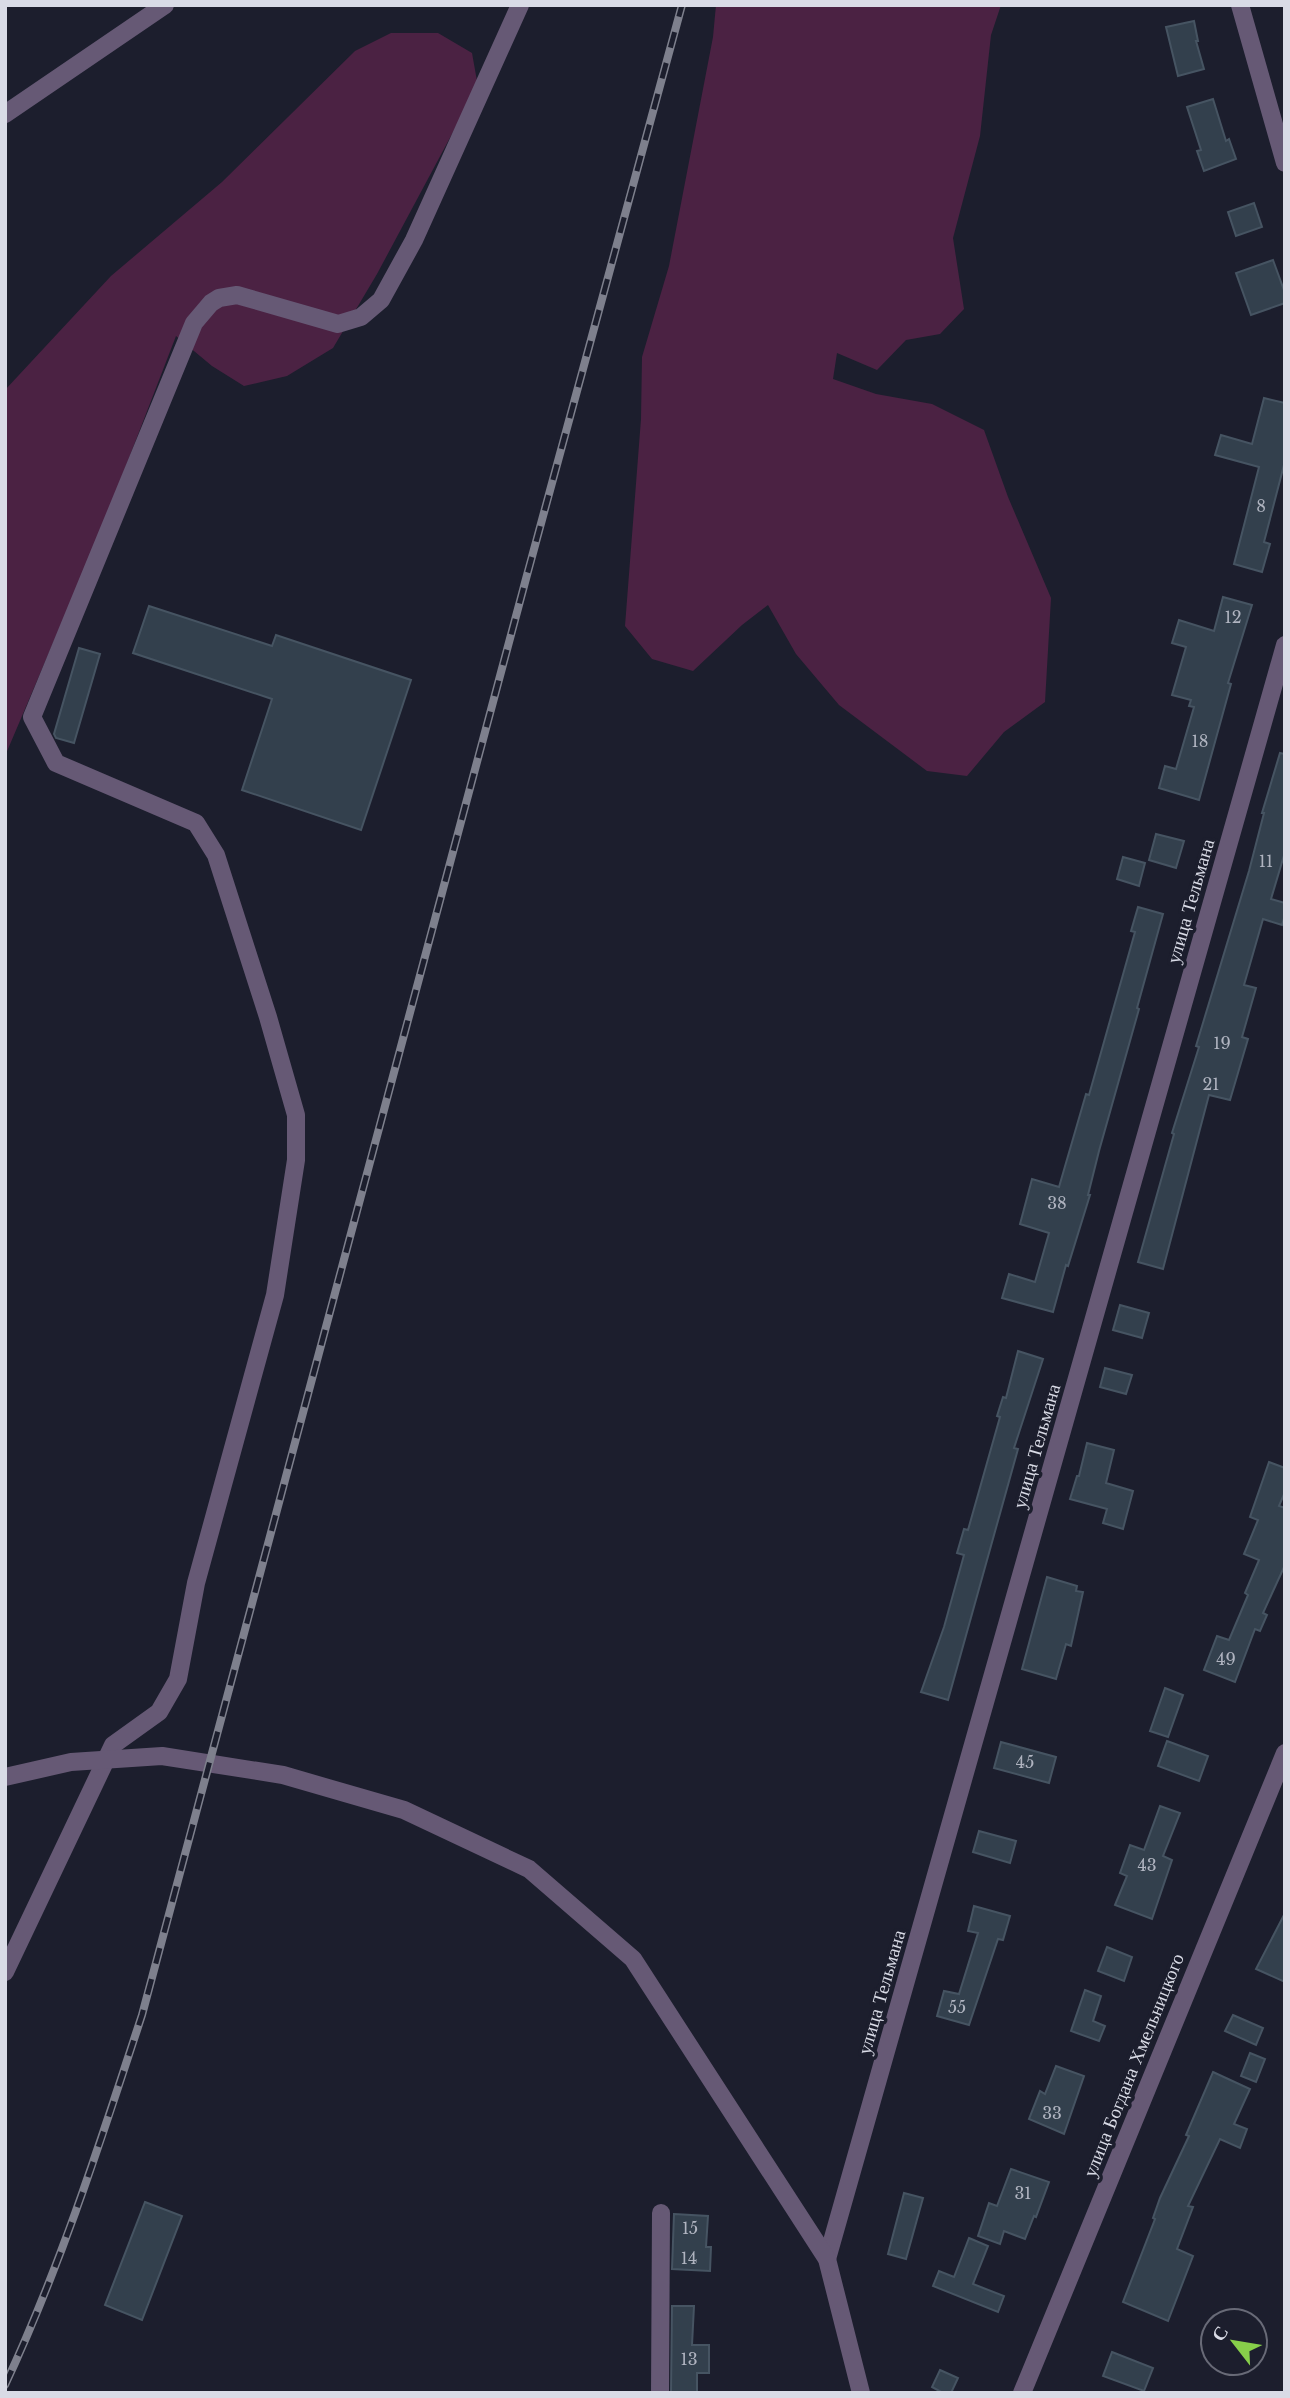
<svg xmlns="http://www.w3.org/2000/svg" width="1290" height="2398" viewBox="0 0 1290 2398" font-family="'Libre Baskerville',serif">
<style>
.green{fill:#4b2243}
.building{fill:#33404d;stroke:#465462;stroke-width:2}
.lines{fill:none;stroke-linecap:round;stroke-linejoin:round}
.minor{stroke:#665975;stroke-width:18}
.tertiary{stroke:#665975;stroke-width:18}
.rail-casing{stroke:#7e808d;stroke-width:8}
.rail{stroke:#1c1e2d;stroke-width:5;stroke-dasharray:16;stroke-linecap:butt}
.labels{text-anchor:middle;stroke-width:7;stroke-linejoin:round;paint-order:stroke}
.number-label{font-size:16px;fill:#b0b4c0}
.street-label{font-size:19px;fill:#d9dbe6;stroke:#1c1e2d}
</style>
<rect width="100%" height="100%" fill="#1c1e2d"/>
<!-- green -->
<g class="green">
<path d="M 716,5 L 1001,5 L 991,35 L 980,136 L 953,238 L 964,309 L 940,334 L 906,340 L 877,370 L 837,353 L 833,379 L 876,394 L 932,404 L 984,430 L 1008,497 L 1051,598 L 1045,702 L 1004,732 L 967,776 L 927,771 L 839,705 L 796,654 L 768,605 L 742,625 L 693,671 L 652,659 L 625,626 L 641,419 L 642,357 L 669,266 L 713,37 Z"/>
<path d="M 391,33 L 438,33 L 472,53 L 477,81 L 460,119 L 377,274 L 333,348 L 287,376 L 244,386 L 212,366 L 176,336 L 102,528 L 5,756 L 5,390 L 111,276 L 222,182 L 355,51 Z"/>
</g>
<!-- building -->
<g class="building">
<path d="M 1194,21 L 1198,41 L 1196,41 L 1204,69 L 1178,76 L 1166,27 Z"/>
<path d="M 1213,99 L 1226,141 L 1229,139 L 1236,159 L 1204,171 L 1197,151 L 1201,150 L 1187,107 Z"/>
<path d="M 1254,203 L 1262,227 L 1236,236 L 1228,212 Z"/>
<path d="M 1273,260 L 1285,293 L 1285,303 L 1251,315 L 1236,273 Z"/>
<path d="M 1264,398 L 1285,403 L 1285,461 L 1264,542 L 1270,544 L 1262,572 L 1234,564 L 1259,467 L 1215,455 L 1221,435 L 1252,444 Z"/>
<path d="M 1223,597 L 1252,605 L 1228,683 L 1231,684 L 1199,800 L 1159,788 L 1165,766 L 1176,769 L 1194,707 L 1189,706 L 1191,700 L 1172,695 L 1186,647 L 1172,643 L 1179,620 L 1214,631 Z"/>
<path d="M 149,606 L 272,646 L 276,635 L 411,680 L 361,830 L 242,790 L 272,699 L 133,653 Z"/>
<path d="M 79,648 L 100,654 L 74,743 L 56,738 L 54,734 Z"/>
<path d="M 1280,753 L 1285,754 L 1285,852 L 1271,899 L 1285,903 L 1285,915 L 1282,925 L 1263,919 L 1244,985 L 1256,988 L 1242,1037 L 1248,1039 L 1230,1100 L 1209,1095 L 1163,1269 L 1138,1262 L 1174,1134 L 1172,1133 L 1199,1047 L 1196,1046 L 1249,871 L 1264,813 L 1262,813 Z"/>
<path d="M 1156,834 L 1184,841 L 1176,868 L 1149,860 Z"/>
<path d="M 1123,857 L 1145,863 L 1139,886 L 1117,879 Z"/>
<path d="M 1138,907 L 1163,914 L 1137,1008 L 1139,1009 L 1099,1151 L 1088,1195 L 1090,1195 L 1068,1266 L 1066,1265 L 1053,1312 L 1002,1298 L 1009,1274 L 1035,1282 L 1049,1233 L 1020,1224 L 1032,1179 L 1059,1187 L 1086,1094 L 1089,1095 L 1135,932 L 1131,931 Z"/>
<path d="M 1120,1305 L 1149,1313 L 1142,1338 L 1113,1330 Z"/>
<path d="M 1018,1351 L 1043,1359 L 1014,1448 L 1018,1449 L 948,1700 L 921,1692 L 944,1627 L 964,1555 L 957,1553 L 964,1529 L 968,1530 L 1000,1417 L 997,1416 L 1003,1397 L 1006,1398 Z"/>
<path d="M 1105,1368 L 1132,1375 L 1126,1394 L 1100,1387 Z"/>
<path d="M 1087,1443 L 1114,1450 L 1106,1483 L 1133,1491 L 1123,1529 L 1103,1523 L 1107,1509 L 1070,1499 L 1077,1476 L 1079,1476 Z"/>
<path d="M 1269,1462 L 1285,1468 L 1285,1492 L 1279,1506 L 1285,1508 L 1285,1565 L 1263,1613 L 1267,1615 L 1260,1631 L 1255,1629 L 1235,1682 L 1204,1670 L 1217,1636 L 1229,1640 L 1248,1595 L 1245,1593 L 1259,1560 L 1244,1554 L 1258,1520 L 1250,1517 Z"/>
<path d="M 1047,1577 L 1077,1586 L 1076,1591 L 1083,1592 L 1071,1646 L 1066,1644 L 1056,1679 L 1022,1669 Z"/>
<path d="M 1165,1688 L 1183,1695 L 1168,1737 L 1150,1731 Z"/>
<path d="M 1167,1741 L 1208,1756 L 1199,1781 L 1158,1766 Z"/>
<path d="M 1001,1742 L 1056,1757 L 1049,1783 L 994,1768 Z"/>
<path d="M 1160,1806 L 1180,1813 L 1163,1856 L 1172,1860 L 1152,1919 L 1115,1905 L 1127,1876 L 1120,1873 L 1130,1845 L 1144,1850 Z"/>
<path d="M 979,1831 L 1016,1841 L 1010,1863 L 973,1852 Z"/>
<path d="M 974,1906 L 1010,1916 L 1003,1940 L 998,1939 L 969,2025 L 937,2016 L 944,1991 L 959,1994 L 978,1933 L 968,1931 Z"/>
<path d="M 1285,1913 L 1285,1982 L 1256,1969 Z"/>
<path d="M 1107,1947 L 1132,1957 L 1124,1981 L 1098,1971 Z"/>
<path d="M 1085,1990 L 1101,1996 L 1093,2021 L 1105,2026 L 1099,2041 L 1071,2031 Z"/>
<path d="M 1233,2015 L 1263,2028 L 1256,2045 L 1225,2031 Z"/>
<path d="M 1250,2053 L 1265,2059 L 1256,2082 L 1241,2076 Z"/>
<path d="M 1056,2066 L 1084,2076 L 1064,2134 L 1029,2119 L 1040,2091 L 1045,2094 Z"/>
<path d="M 1213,2072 L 1250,2089 L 1234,2124 L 1247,2129 L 1240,2148 L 1220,2139 L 1188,2206 L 1193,2207 L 1177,2249 L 1193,2256 L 1168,2321 L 1123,2302 L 1155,2219 L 1153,2218 L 1160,2198 L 1189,2136 L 1186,2135 Z"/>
<path d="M 1011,2169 L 1049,2182 L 1036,2217 L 1034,2216 L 1025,2239 L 1004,2231 L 1000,2244 L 978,2236 L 989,2203 L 997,2206 Z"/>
<path d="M 904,2193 L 923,2198 L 906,2259 L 888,2254 Z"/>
<path d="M 145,2202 L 182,2216 L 142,2320 L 105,2305 Z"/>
<path d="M 674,2214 L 708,2216 L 706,2247 L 711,2247 L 710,2271 L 672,2269 Z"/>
<path d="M 969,2238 L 988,2246 L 973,2284 L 1004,2296 L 998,2312 L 933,2286 L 939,2271 L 954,2277 Z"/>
<path d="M 672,2306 L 694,2306 L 692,2345 L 709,2345 L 709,2373 L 697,2373 L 697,2393 L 671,2393 Z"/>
<path d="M 1112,2352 L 1153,2368 L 1144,2391 L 1103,2376 Z"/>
<path d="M 940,2370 L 958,2378 L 951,2393 L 943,2393 L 932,2387 Z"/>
</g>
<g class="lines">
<!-- minor -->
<g class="minor">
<path d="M 1240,5 L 1285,163"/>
<path d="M 5,1972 L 113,1745 L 159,1712 L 178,1679 L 196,1583 L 275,1295 L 296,1160 L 296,1115 L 268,1017 L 216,855 L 196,823 L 56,763 L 32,717 L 194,323 L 211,303 L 219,298 L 237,295 L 338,324 L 361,317 L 381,300 L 414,240 L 520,5"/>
<path d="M 827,2259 L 1285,645"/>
<path d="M 660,2393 L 661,2213"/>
<path d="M 1022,2393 L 1285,1753"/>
</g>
<!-- tertiary -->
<g class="tertiary">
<path d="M 5,114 L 165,5"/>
<path d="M 5,1777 L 71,1762 L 162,1756 L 283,1775 L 404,1810 L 529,1869 L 633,1959 L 827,2259 L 861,2393"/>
</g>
<!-- rail casing -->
<g class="rail-casing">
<path id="rail" d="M 5,2385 C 61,2265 101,2140 142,2015 L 527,575 L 682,5"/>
</g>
<!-- rail -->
<use href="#rail" class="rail"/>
</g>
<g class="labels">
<!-- number labels -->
<g class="number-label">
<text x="1261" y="512">8</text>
<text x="1233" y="623">12</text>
<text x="1200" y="747">18</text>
<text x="1266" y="867">11</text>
<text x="1222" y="1049">19</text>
<text x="1211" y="1090">21</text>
<text x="1057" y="1209">38</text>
<text x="1226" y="1665">49</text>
<text x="1025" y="1768">45</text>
<text x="1147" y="1871">43</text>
<text x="957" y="2013">55</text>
<text x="1052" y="2119">33</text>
<text x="1023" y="2199">31</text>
<text x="690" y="2234">15</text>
<text x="689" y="2264">14</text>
<text x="689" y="2365">13</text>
</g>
<!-- street labels -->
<g class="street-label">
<text transform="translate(1190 901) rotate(-74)" y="7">улица Тельмана</text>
<text transform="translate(1036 1446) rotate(-74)" y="7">улица Тельмана</text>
<text transform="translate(881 1992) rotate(-74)" y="7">улица Тельмана</text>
<text transform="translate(1133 2065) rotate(-68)" y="7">улица Богдана Хмельницкого</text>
</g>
</g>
<!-- border -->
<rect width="1290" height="2398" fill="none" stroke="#d9dbe6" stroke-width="14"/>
<!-- north arrow -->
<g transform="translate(1234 2342) rotate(301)"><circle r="33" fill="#1c1e2d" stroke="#686a77" stroke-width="2"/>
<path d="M0-5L12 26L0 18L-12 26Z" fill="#87cf4a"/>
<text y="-10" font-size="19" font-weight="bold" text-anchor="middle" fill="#d9dbe6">С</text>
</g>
</svg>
